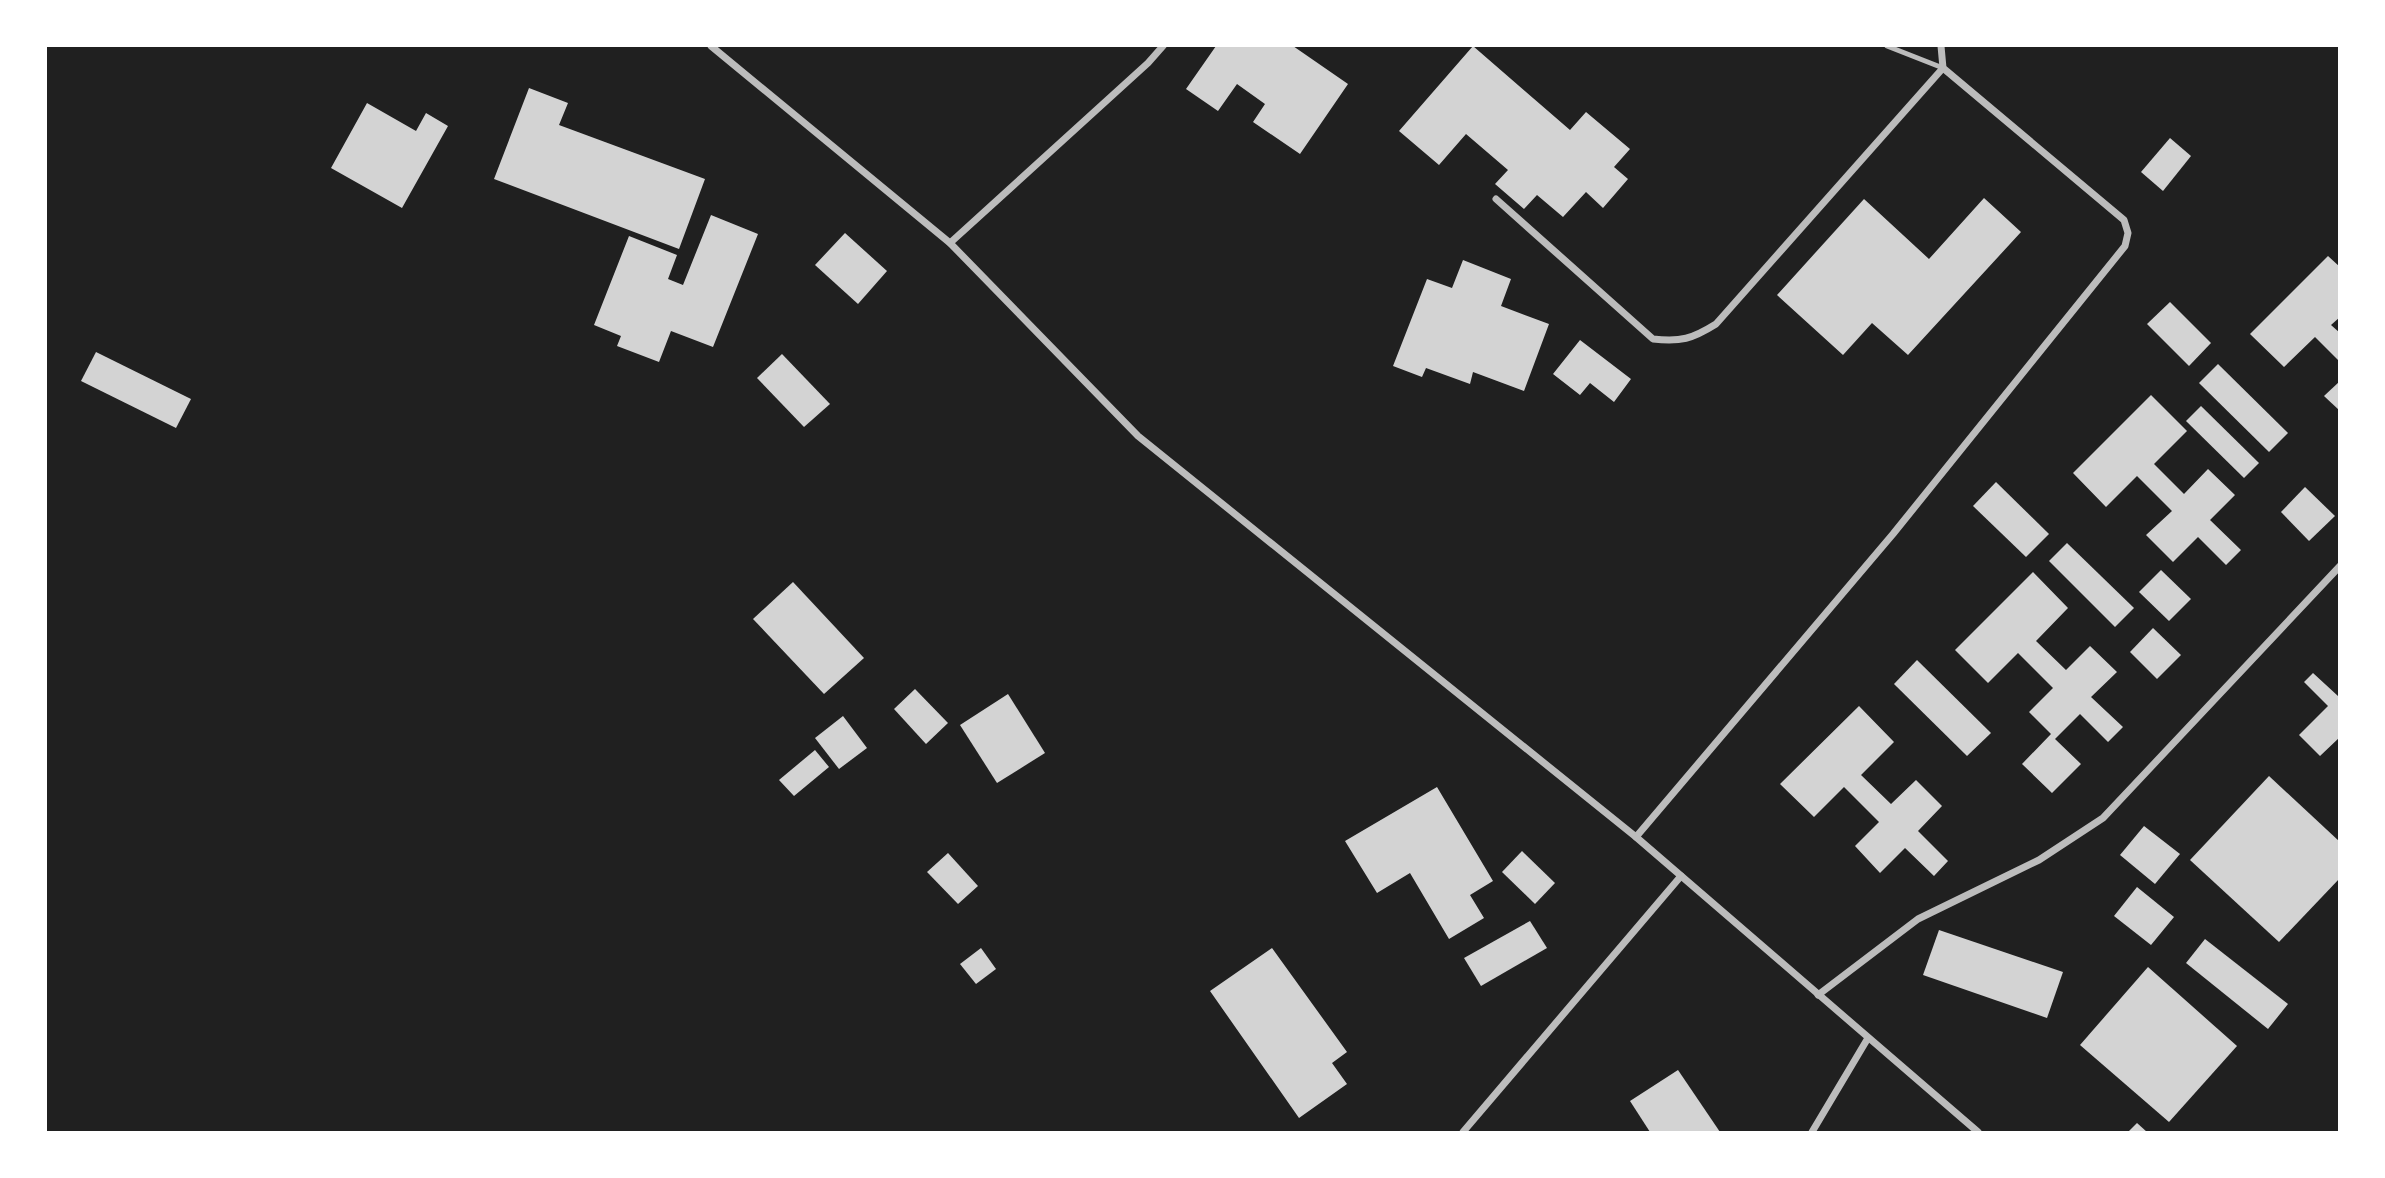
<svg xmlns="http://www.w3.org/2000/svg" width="2385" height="1178" viewBox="0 0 2385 1178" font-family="'Sofia Sans Condensed',sans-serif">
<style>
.green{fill:#202020}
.building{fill:#d3d3d3}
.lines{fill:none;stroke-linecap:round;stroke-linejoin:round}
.service{stroke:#bcbcbc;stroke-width:5}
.minor{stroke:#bcbcbc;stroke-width:7}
</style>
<rect width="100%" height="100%" fill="#111"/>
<!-- green -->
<rect class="green" x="46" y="46" width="2293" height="1086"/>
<!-- building -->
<g class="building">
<path d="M 1216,46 L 1293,46 L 1348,84 L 1300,154 L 1253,122 L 1265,104 L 1237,84 L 1218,111 L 1186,89 Z"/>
<path d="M 1473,46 L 1570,130 L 1586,112 L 1630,149 L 1614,167 L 1628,179 L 1603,208 L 1586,192 L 1563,217 L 1537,195 L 1524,209 L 1495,184 L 1508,170 L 1466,134 L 1439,165 L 1399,131 Z"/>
<path d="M 529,88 L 568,103 L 559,125 L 705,179 L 679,249 L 494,179 Z"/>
<path d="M 367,103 L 416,131 L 426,113 L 448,126 L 402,208 L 331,168 Z"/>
<path d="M 2170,138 L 2191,156 L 2163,191 L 2141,172 Z"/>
<path d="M 1984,198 L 2021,232 L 1908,355 L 1872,323 L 1843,355 L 1777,295 L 1864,199 L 1929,259 Z"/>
<path d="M 711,215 L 758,234 L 713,347 L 671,331 L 659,362 L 617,346 L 621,336 L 594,325 L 629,236 L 677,255 L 668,279 L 683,285 Z"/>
<path d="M 845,233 L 887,271 L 858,304 L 815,265 Z"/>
<path d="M 2328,256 L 2340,267 L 2340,317 L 2331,325 L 2340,333 L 2340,362 L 2315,337 L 2284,367 L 2250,334 Z"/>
<path d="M 1463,260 L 1511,279 L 1501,306 L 1549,324 L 1524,391 L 1473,372 L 1470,384 L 1426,368 L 1422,377 L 1393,366 L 1427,279 L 1452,288 Z"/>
<path d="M 2170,302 L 2211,343 L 2189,366 L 2147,324 Z"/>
<path d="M 1580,340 L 1631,379 L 1614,402 L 1590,383 L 1580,395 L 1553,374 Z"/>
<path d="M 96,352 L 191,399 L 176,428 L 81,381 Z"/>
<path d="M 782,354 L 830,404 L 804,427 L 757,378 Z"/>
<path d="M 2218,364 L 2288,433 L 2269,452 L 2199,383 Z"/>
<path d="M 2340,381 L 2340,411 L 2324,396 Z"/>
<path d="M 2151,395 L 2187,431 L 2154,464 L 2184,494 L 2208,469 L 2235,495 L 2210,520 L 2241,550 L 2226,565 L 2198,537 L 2173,562 L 2146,535 L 2172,511 L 2137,476 L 2106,507 L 2073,473 Z"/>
<path d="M 2201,406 L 2259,463 L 2244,478 L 2186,421 Z"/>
<path d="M 1996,482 L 2049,534 L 2026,557 L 1973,506 Z"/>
<path d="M 2305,487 L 2335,516 L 2309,541 L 2281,512 Z"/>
<path d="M 2067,543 L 2134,608 L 2115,627 L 2049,561 Z"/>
<path d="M 2161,570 L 2191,599 L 2169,621 L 2139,592 Z"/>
<path d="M 2033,572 L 2068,608 L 2036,641 L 2066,670 L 2090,646 L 2117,672 L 2091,697 L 2123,727 L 2108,742 L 2080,714 L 2055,739 L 2081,764 L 2052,793 L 2022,764 L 2051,734 L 2029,712 L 2053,688 L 2018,653 L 1988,683 L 1955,650 Z"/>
<path d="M 793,582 L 864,658 L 824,694 L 753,619 Z"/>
<path d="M 2153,628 L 2181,655 L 2157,679 L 2130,652 Z"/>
<path d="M 1917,660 L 1991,733 L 1967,756 L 1894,684 Z"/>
<path d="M 2313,673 L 2338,696 L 2340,694 L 2340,737 L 2320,756 L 2299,735 L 2328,706 L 2304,682 Z"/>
<path d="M 915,689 L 948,723 L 926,744 L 894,709 Z"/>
<path d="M 1008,694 L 1045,753 L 997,783 L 960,725 Z"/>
<path d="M 1859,706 L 1894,742 L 1861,775 L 1891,804 L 1916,780 L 1942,806 L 1918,831 L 1948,861 L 1934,876 L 1905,848 L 1880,873 L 1855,846 L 1879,822 L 1844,787 L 1814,817 L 1780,784 Z"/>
<path d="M 843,716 L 867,748 L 839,769 L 815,738 Z"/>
<path d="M 815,750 L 829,767 L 794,796 L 779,780 Z"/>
<path d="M 2269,776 L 2340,842 L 2340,878 L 2279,942 L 2190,860 Z"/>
<path d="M 1437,787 L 1493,881 L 1470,895 L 1484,918 L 1449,939 L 1410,873 L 1377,893 L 1345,841 Z"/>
<path d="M 2144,826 L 2180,854 L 2155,884 L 2120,855 Z"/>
<path d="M 1522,851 L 1555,883 L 1535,904 L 1502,872 Z"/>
<path d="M 948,853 L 978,886 L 958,904 L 927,872 Z"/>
<path d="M 2137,887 L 2174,917 L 2151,945 L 2114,916 Z"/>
<path d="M 1530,921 L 1547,948 L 1481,986 L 1464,958 Z"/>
<path d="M 1939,930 L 2063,972 L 2047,1018 L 1923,975 Z"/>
<path d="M 2205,939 L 2288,1004 L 2268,1029 L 2186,963 Z"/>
<path d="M 981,948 L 996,969 L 976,984 L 960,964 Z"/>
<path d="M 1272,948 L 1347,1052 L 1332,1063 L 1347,1084 L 1299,1118 L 1210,991 Z"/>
<path d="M 2148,967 L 2237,1046 L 2169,1122 L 2080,1045 Z"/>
<path d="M 1678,1070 L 1720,1132 L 1650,1132 L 1630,1101 Z"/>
<path d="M 2137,1123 L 2147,1132 L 2128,1132 Z"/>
</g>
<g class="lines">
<!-- service -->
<path class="service" d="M 1887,46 L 1943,68"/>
<!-- minor -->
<g class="minor">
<path d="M 711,46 L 950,243 L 1138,436 L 1636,837 L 1978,1132"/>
<path d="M 1496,199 L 1653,339 C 1681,342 1692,339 1716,324 L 1943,68"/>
<path d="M 950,243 L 1148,63 L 1163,46"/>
<path d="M 1636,837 L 1893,534 L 2125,246 L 2128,233 L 2124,220 L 1943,68 L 1941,46"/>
<path d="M 1818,995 L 1918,919 L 2039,860 L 2103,818 L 2340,566"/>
<path d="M 1463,1132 L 1681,876"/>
<path d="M 1812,1132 L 1868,1038"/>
</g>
</g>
<!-- border -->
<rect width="2385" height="1178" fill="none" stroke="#ffffff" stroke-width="94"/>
</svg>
